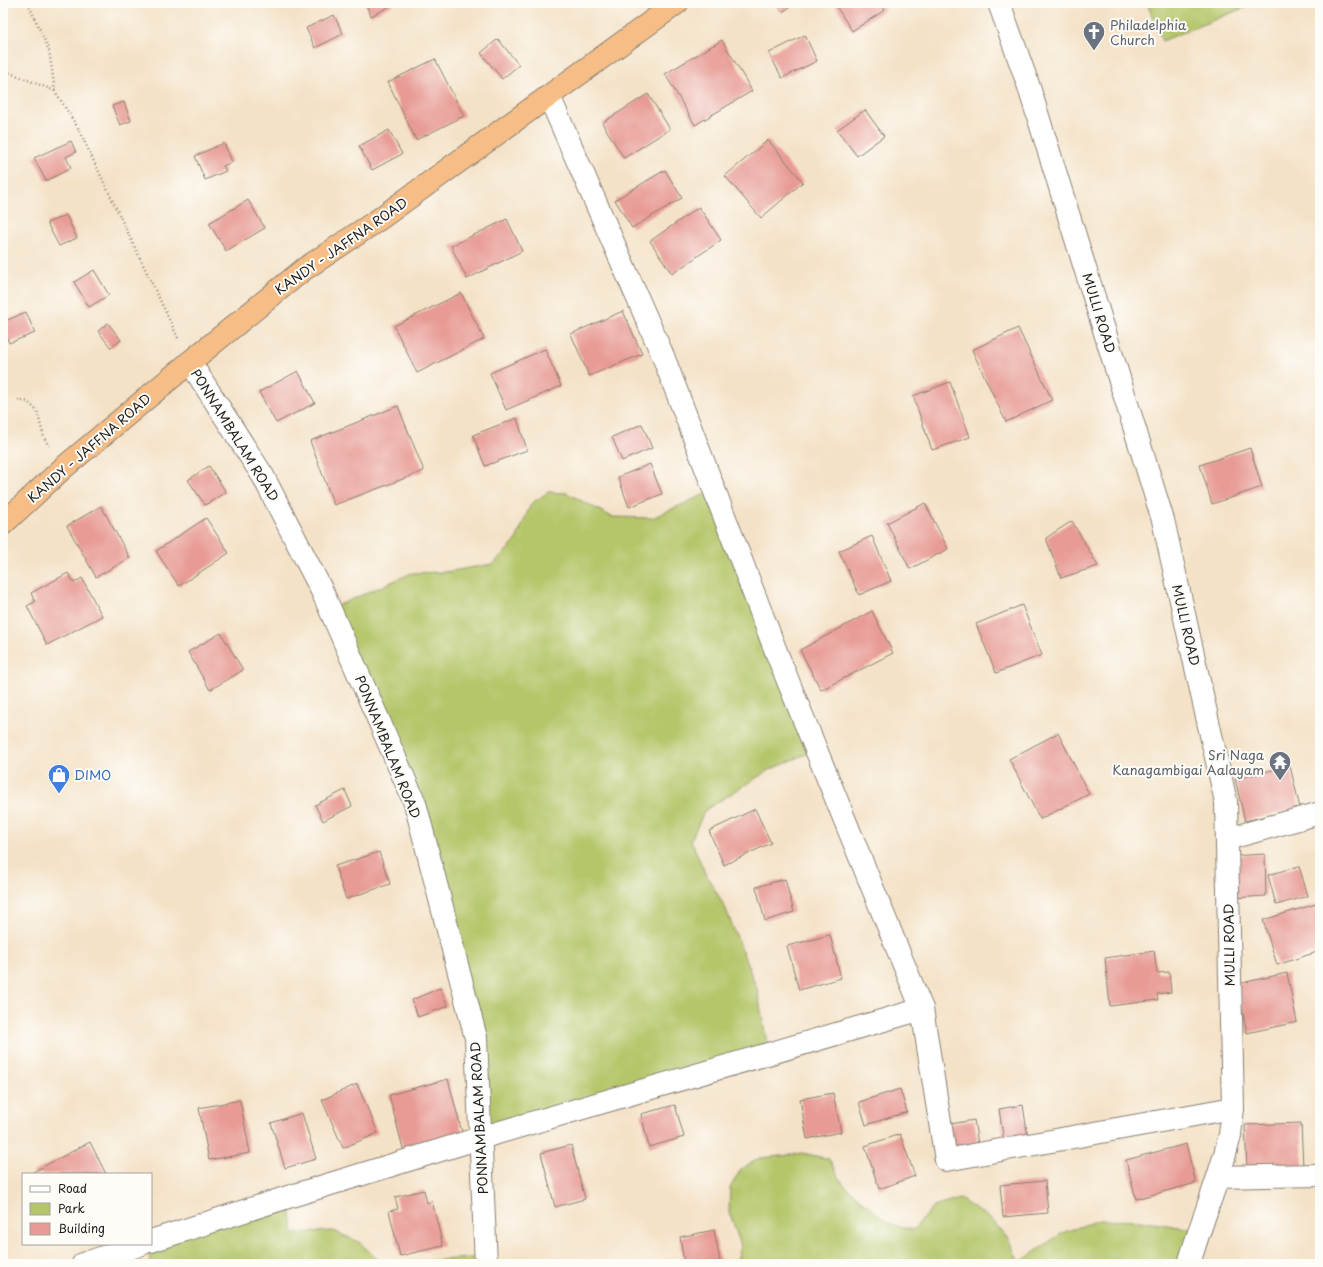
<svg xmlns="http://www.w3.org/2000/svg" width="1323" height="1267" viewBox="0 0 1323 1267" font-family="'Playpen Sans',sans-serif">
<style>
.green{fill:#b5c66a;stroke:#687143}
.building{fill:#e89b95}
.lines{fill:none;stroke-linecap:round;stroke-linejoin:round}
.minor-casing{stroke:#887f72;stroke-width:24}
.trunk-casing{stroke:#887f72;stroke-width:24}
.path{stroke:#887f72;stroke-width:2.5;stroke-dasharray:1 3;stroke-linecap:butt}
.minor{stroke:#fff;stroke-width:22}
.trunk{stroke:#f6be86;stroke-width:22}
.labels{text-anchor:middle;stroke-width:4;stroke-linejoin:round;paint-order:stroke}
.worship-label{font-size:13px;fill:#5b616d;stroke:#fdfcf7;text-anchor:start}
.street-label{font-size:13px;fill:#1c1c1c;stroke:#fdfcf7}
.shop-label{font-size:13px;fill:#366cbe;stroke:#fdfcf7;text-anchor:start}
</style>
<rect width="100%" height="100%" fill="#fdfcf7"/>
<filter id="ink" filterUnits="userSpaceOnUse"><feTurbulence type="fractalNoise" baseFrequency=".025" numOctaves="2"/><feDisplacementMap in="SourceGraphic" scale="8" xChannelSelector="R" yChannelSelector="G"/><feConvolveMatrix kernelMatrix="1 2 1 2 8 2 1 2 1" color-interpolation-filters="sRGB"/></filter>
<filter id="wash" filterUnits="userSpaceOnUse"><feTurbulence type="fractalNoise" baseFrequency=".012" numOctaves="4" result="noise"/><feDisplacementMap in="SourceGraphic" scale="16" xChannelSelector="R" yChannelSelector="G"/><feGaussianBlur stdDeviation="0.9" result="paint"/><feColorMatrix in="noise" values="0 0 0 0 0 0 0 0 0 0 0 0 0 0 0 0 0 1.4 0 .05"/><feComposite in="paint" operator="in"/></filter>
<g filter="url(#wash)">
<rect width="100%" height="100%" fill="#f4e2c7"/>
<!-- green -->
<g class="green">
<path d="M 1147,3 L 1256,3 L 1162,41 Z"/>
<path d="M 714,490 L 816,750 L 769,770 L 705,810 L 691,840 L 705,873 L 725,907 L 757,989 L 769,1054 L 480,1138 L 476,1038 L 415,803 L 330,609 L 412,573 L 445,572 L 493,564 L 515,542 L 531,504 L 548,492 L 567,493 L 612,517 L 652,518 Z"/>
<path d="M 802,1153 L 829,1159 L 843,1184 L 888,1223 L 913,1230 L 933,1207 L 960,1199 L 992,1220 L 1009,1240 L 1019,1263 L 1062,1233 L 1099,1220 L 1140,1221 L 1200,1230 L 1189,1264 L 736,1264 L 741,1246 L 729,1211 L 730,1188 L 741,1169 L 760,1158 L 782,1156 Z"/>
<path d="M 288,1197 L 294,1233 L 333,1231 L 359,1242 L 376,1258 L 385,1262 L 397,1263 L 485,1257 L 486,1264 L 151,1264 L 147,1244 Z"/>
</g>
<g id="blocks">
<!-- building -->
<g class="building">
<path d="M 365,3 L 397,3 L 371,16 Z"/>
<path d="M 777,3 L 797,3 L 782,12 Z"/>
<path d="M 834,3 L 881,3 L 885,10 L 852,31 Z"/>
<path d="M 334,15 L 343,34 L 315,48 L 306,28 Z"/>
<path d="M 805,35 L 817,61 L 782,78 L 769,53 Z"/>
<path d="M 498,39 L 519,65 L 502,79 L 481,53 Z"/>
<path d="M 722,40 L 752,91 L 695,125 L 665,74 Z"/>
<path d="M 435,59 L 464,116 L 416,140 L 388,82 Z"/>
<path d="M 648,94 L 670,129 L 624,158 L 602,123 Z"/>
<path d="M 124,102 L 131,121 L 120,125 L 112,106 Z"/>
<path d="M 865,110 L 884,136 L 857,156 L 837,130 Z"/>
<path d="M 389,130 L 402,154 L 372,170 L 359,146 Z"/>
<path d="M 768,140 L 803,182 L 761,218 L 725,176 Z"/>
<path d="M 71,141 L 76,152 L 66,157 L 71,168 L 46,181 L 34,158 Z"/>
<path d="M 224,143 L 232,162 L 223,166 L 226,171 L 205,180 L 195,156 Z"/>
<path d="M 665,170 L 682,198 L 632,228 L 615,200 Z"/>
<path d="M 248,200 L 265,228 L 226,251 L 209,223 Z"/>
<path d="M 699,207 L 721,240 L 672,274 L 650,241 Z"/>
<path d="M 66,215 L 77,238 L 59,246 L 47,223 Z"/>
<path d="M 507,219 L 522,251 L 467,279 L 451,246 Z"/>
<path d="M 94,270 L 109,295 L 89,307 L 74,282 Z"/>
<path d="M 461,293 L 484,339 L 417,373 L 394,326 Z"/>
<path d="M 623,311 L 642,354 L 589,376 L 571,334 Z"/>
<path d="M 26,312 L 35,333 L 9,343 L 3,327 L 3,322 Z"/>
<path d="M 108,323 L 121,340 L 111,348 L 98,331 Z"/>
<path d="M 1018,328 L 1052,400 L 1006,422 L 972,350 Z"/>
<path d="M 545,349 L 561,386 L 506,410 L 490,373 Z"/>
<path d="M 298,371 L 315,403 L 276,423 L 259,392 Z"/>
<path d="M 950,382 L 970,437 L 932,450 L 913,396 Z"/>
<path d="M 398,406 L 424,471 L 334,505 L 310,441 Z"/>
<path d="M 517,418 L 527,450 L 485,466 L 473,435 Z"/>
<path d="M 642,424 L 652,448 L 622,461 L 612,437 Z"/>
<path d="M 1250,448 L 1262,487 L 1212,504 L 1200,465 Z"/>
<path d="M 650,464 L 662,494 L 629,507 L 618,477 Z"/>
<path d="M 209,466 L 226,492 L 205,505 L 188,480 Z"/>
<path d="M 925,503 L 948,549 L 910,569 L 887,523 Z"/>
<path d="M 101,506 L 130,558 L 96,577 L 67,526 Z"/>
<path d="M 206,518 L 229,553 L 179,586 L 156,551 Z"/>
<path d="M 1072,521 L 1098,566 L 1061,578 L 1046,538 Z"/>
<path d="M 872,536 L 891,581 L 859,595 L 839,551 Z"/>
<path d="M 68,573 L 74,583 L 82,578 L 102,616 L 47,645 L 27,606 L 35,602 L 31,593 Z"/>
<path d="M 1022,605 L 1042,655 L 996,673 L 976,624 Z"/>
<path d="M 872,611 L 893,653 L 821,690 L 800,650 Z"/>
<path d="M 221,633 L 243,670 L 210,690 L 188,652 Z"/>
<path d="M 1058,733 L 1089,794 L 1040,819 L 1009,759 Z"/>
<path d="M 1290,766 L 1300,808 L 1245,821 L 1235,779 Z"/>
<path d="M 345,790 L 352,806 L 323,821 L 315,805 Z"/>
<path d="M 755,809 L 771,843 L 724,865 L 709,831 Z"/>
<path d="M 379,852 L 390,884 L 346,899 L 335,866 Z"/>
<path d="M 1265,854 L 1266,896 L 1233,898 L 1231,856 Z"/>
<path d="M 1299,866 L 1308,896 L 1276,905 L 1268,875 Z"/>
<path d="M 785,879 L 794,912 L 765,921 L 756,887 Z"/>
<path d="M 1316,904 L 1320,918 L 1320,951 L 1277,965 L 1263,920 Z"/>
<path d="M 830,935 L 841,978 L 799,990 L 787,946 Z"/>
<path d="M 1154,951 L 1157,973 L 1169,972 L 1171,992 L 1157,994 L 1158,1000 L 1110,1006 L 1105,958 Z"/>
<path d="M 1287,973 L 1297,1022 L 1247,1033 L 1237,984 Z"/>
<path d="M 440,988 L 448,1006 L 418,1017 L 412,1000 Z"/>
<path d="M 448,1079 L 463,1136 L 404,1152 L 389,1095 Z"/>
<path d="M 357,1084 L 378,1133 L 343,1148 L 322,1100 Z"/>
<path d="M 900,1089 L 907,1112 L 866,1125 L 859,1102 Z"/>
<path d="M 833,1093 L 841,1132 L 807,1139 L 800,1099 Z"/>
<path d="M 240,1100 L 250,1153 L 209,1160 L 199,1108 Z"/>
<path d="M 675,1105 L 684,1137 L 649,1147 L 641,1114 Z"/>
<path d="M 1023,1105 L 1028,1138 L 1004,1142 L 999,1109 Z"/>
<path d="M 302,1113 L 316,1159 L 285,1168 L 271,1123 Z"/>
<path d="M 974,1120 L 979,1150 L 950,1155 L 945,1125 Z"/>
<path d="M 1301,1123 L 1303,1167 L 1247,1170 L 1245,1125 Z"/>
<path d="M 900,1134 L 915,1176 L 879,1189 L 865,1146 Z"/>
<path d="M 90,1142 L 106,1174 L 34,1174 L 33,1172 Z"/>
<path d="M 1186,1144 L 1196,1183 L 1136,1199 L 1126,1160 Z"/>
<path d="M 571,1145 L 585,1199 L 555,1207 L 541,1153 Z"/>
<path d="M 1045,1181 L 1048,1213 L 1003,1217 L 1000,1185 Z"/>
<path d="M 424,1190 L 427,1203 L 432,1201 L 443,1246 L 400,1256 L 389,1211 L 398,1209 L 395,1197 Z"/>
<path d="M 714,1230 L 720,1261 L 706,1264 L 684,1264 L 680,1237 Z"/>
</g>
</g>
</g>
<g filter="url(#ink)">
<use href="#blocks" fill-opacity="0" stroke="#887f72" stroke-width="1"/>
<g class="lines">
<!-- minor casing -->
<g class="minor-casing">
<g id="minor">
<path d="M 999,3 L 1028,84 L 1163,520 L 1226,802 L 1233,1108 C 1232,1117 1231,1126 1230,1135 C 1220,1179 1201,1221 1189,1264"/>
<path d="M 549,96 L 663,356 L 777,654 L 922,1009"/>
<path d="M 190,362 L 263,476 L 322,591 L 415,803 L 476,1038 L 486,1264"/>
<path d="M 1227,839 L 1320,813"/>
<path d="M 1218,1177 L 1320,1175"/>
<path d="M 151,1241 L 288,1197 L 480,1138 L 922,1009 L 946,1160 L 1233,1108"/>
<path d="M 83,1264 L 142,1244"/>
</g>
</g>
<!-- trunk casing -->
<g class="trunk-casing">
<path id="trunk" d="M 3,524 L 62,469 L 190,362 L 303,270 L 378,220 L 677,3"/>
</g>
<!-- path -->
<g class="path">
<path d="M 28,3 L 49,50 L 55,91 L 78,128 L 179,340"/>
<path d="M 3,68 L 8,72 L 55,91"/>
<path d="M 18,400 L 28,402 L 37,411 L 44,438 L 49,446"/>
</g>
<!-- minor -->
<use href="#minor" class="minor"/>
<!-- trunk -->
<use href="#trunk" class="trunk"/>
</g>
</g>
<!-- icons -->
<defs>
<g id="church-pin" transform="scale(1.15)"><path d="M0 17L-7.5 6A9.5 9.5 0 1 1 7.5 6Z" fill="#6b7280" stroke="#fdfcf7"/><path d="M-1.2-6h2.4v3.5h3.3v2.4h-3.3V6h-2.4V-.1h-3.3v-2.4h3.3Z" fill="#fff"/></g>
<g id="temple-pin" transform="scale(1.15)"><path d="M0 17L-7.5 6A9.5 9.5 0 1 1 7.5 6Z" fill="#6b7280" stroke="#fdfcf7"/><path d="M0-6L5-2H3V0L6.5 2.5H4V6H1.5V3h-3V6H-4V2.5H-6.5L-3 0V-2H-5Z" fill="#fff"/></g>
<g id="shop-pin" transform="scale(1.15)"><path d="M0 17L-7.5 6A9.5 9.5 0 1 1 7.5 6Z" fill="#3f7fe0" stroke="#fdfcf7"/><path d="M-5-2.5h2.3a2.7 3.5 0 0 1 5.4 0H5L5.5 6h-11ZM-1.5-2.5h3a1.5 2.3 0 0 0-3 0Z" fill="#fff"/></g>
</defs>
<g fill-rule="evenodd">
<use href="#church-pin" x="1094" y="32"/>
<use href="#temple-pin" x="1280" y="762"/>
<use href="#shop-pin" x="59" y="775"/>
</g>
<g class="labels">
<!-- worship labels -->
<g class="worship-label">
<text x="1110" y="30">Philadelphia<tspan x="1110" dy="15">Church</tspan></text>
<text x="1264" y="760" text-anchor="end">Sri Naga<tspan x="1264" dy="15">Kanagambigai Aalayam</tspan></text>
</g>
<!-- street labels -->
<g class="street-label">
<text transform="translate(341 246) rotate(-35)" y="5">KANDY - JAFFNA ROAD</text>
<text transform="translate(1099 313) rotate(73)" y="5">MULLI ROAD</text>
<text transform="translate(235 435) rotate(58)" y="5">PONNAMBALAM ROAD</text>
<text transform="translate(89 448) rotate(-41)" y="5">KANDY - JAFFNA ROAD</text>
<text transform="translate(1186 625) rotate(77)" y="5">MULLI ROAD</text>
<text transform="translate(388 747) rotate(68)" y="5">PONNAMBALAM ROAD</text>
<text transform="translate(1229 945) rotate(-91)" y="5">MULLI ROAD</text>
<text transform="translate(479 1118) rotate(-93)" y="5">PONNAMBALAM ROAD</text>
</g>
<!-- shop labels -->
<g class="shop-label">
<text x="74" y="780">DIMO</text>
</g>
</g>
<!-- margin -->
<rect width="1323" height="1267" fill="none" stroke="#fdfcf7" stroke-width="16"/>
<!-- legend -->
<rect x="22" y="1173" width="130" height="72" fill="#fdfcf7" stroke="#a3a29f"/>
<rect x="30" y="1186" width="20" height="6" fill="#ffffff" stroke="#a3a29f"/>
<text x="58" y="1193" font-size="12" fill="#1c1c1c">Road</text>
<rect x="30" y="1203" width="20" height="12" fill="#b5c66a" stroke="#a3a29f"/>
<text x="58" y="1213" font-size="12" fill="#1c1c1c">Park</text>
<rect x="30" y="1223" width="20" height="12" fill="#e89b95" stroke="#a3a29f"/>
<text x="58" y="1233" font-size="12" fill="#1c1c1c">Building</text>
</svg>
